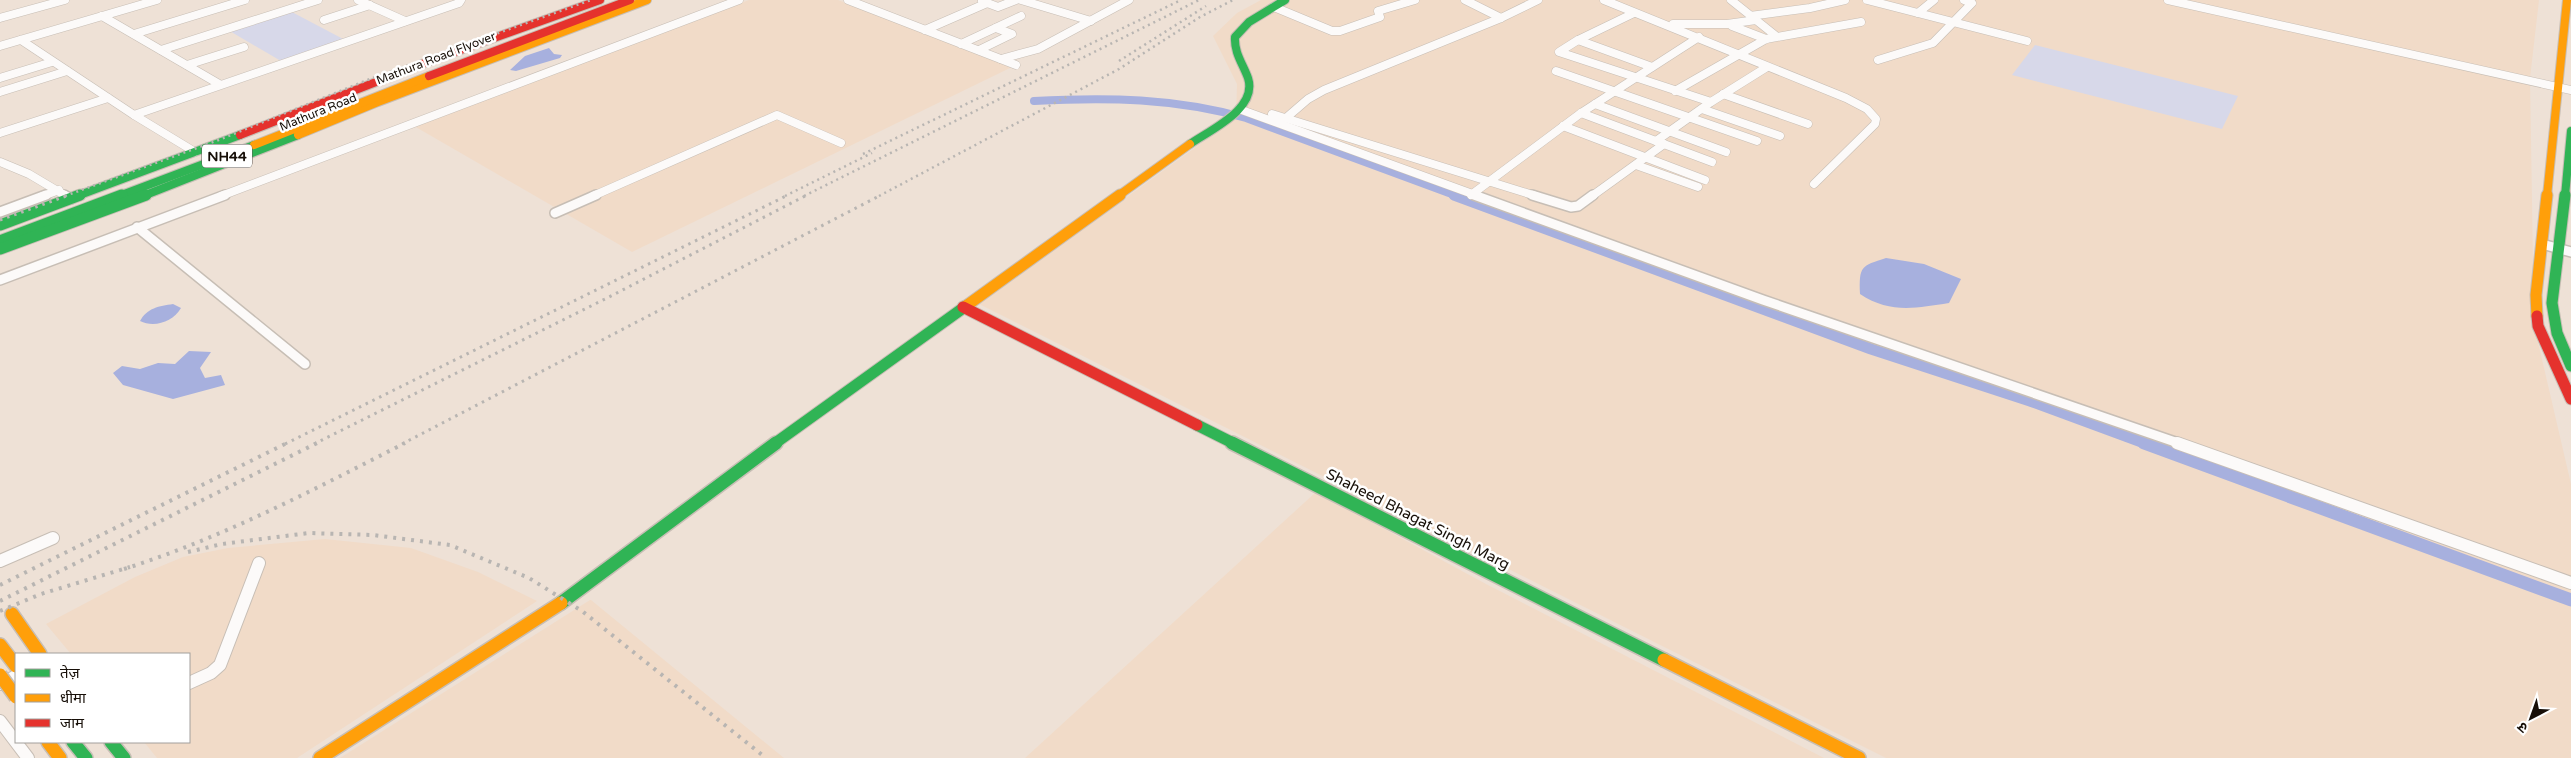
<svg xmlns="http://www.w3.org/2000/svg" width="2571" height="758" viewBox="0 0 2571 758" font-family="'Varela Round','Noto Sans Devanagari',sans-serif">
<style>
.built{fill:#f1dbc8}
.green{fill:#d7d8e9}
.water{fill:#a7b0de}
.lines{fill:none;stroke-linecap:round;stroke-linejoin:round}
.canal-far2{stroke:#a7b0de;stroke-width:8}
.canal-far1{stroke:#a7b0de;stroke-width:11}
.canal{stroke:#a7b0de;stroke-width:13}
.street-far2-casing{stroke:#c7beb5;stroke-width:9}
.street-far1-casing{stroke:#c7beb5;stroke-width:12}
.street-casing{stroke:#c7beb5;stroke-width:14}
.fast-far2-casing{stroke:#c7beb5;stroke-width:10}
.fast-far1-casing{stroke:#c7beb5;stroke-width:13}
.fast-casing{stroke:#c7beb5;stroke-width:16}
.slow-far2-casing{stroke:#c7beb5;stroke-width:10}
.slow-far1-casing{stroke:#c7beb5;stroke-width:13}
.slow-casing{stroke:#c7beb5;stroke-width:16}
.jam-far1-casing{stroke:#c7beb5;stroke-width:10}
.jam-casing{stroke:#c7beb5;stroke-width:13}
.street-far2{stroke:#fcfaf9;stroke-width:8}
.street-far1{stroke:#fcfaf9;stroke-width:9}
.street{stroke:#fcfaf9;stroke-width:12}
.fast-far2{stroke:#30b455;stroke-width:8}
.fast-far1{stroke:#30b455;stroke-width:11}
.fast{stroke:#30b455;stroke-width:13}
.slow-far2{stroke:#ff9f0a;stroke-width:8}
.slow-far1{stroke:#ff9f0a;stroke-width:11}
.slow{stroke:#ff9f0a;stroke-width:13}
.jam-far1{stroke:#e5322d;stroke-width:8}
.jam{stroke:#e5322d;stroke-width:11}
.rail-far2{stroke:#b8b5b2;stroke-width:2.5;stroke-dasharray:2 4;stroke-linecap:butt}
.rail-far1{stroke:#b8b5b2;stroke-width:3;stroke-dasharray:2.5 5;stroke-linecap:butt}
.rail{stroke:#b8b5b2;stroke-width:4;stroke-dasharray:3 6;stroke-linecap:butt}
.slow-bridge-casing{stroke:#c7beb5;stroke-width:16;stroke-linecap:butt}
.slow-bridge{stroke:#ff9f0a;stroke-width:13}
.labels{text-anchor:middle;stroke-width:5;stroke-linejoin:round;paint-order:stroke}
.far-street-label{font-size:12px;fill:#170f08;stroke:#fff}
.shield{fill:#fff;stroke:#5d5752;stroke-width:1}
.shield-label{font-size:14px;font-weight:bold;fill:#170f08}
.street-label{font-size:15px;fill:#170f08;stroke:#fff}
</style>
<rect width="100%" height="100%" fill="#eee1d6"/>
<!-- built -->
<g class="built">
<path d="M 749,0 L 838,0 L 1012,67 L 632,252 L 414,126 Z"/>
<path d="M 1261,0 L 2539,0 L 2530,78 L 2534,325 L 2571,484 L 2571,758 L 1886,758 L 979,304 L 1236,118 L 1237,84 L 1213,36 L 1237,13 Z"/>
<path d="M 1316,492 L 1486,584 L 1824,758 L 1025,758 Z"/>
<path d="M 325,539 L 411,548 L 478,572 L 537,601 L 297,758 L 157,758 L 144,742 L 189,742 L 189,654 L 71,654 L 46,624 L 135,577 L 183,557 L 228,548 Z"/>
<path d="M 591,600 L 784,758 L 340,758 L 590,600 Z"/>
</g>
<!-- green -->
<g class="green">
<path d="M 290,11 L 345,40 L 281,61 L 228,30 Z"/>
<path d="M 2035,45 L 2238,96 L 2222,129 L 2012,75 Z"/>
</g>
<!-- water -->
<g class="water">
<path d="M 549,48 L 554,54 L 562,55 L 560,58 L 516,71 L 510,70 L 525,56 Z"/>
<path d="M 1886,258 L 1924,264 L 1961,279 L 1949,303 C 1916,308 1890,314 1860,294 C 1859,266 1861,266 1886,258 Z"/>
<path d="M 173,304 L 181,308 C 173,322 154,328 140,321 C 147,308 159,306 173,304 Z"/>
<path d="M 189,351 L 211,352 L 200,368 L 205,378 L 221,375 L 225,385 L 173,399 L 123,385 L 113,373 L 122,366 L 140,369 L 158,363 L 175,364 Z"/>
</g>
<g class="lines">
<!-- canal-far2 -->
<path class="canal-far2" d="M 1034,101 C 1107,97 1175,98 1246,118 L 1457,196"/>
<!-- canal-far1 -->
<path class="canal-far1" d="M 1454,195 L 1871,349 L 2030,401 L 2147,444"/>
<!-- canal -->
<path class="canal" d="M 2144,443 L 2571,600"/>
<!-- street-far2 casing -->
<g class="street-far2-casing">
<g id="street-far2">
<path d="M 358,0 L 405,21"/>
<path d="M 848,0 L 1016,65"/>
<path d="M 1021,0 L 1091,21"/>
<path d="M 1465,0 L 1501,18"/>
<path d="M 1604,0 L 1846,98 L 1867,109 L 1876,119 L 1875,124 L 1814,184"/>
<path d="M 1731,0 L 1776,36"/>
<path d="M 1867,0 L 2027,41"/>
<path d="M 2168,0 L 2571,90"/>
<path d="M 982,1 L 998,7 L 1016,0"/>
<path d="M 1274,7 L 1332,31 L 1340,31 L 1380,17 L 1378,11 L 1415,0"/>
<path d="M 1634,13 L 1578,40 L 1559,52 L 1711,102"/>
<path d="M 1918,13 L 1934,0"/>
<path d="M 102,16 L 219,84"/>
<path d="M 1750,16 L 1810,8 L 1845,0"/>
<path d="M 0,18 L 65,0"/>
<path d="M 324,20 L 370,5"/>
<path d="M 1673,24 L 1727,24 L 1756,20"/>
<path d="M 1732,26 L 1766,39"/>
<path d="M 925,30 L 987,3"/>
<path d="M 134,34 L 245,0"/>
<path d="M 21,40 L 134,115 L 195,152"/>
<path d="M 1578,40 L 1652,67"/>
<path d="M 961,44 L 1021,16"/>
<path d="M 0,46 L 157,0"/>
<path d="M 161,50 L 318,0"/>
<path d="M 979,50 L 1012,34 L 996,28"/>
<path d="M 1001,59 L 1038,49 L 1129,0"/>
<path d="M 1878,60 L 1933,43 L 1972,3 L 1964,0"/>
<path d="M 187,65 L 244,47"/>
<path d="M 1556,71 L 1757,141"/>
<path d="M 0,78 L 52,62"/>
<path d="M 1675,91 L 1766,39 L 1861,22"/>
<path d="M 0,92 L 67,71"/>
<path d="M 1723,94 L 1808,124"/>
<path d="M 1595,104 L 1726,152"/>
<path d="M 1239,109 L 1478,196"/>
<path d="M 1702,109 L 1780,136"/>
<path d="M 1581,113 L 1712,162"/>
<path d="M 1272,114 L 1536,196"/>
<path d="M 134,115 L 459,3 L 461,0"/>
<path d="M 1286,118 L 1308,99 L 1324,90 L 1501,18 L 1538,0"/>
<path d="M 1563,126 L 1705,180"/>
<path d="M 0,133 L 108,98"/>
<path d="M 1656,141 L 1711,102 L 1767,67"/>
<path d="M 0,162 L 29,174 L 66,196"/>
<path d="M 1636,165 L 1698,187"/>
<path d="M 1471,195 L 1581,113 L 1699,37"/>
<path d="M 43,196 L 59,190"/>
<path d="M 221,196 L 739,0"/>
<path d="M 593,196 L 777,115 L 841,143"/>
<path d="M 1592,196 L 1664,144"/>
</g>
</g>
<!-- street-far1 casing -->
<g class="street-far1-casing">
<g id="street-far1">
<path d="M 64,195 L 71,199"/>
<path d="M 1474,195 L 1763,300 L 2181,444"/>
<path d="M 1532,195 L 1571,207 L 1578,206 L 1593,195"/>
<path d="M 0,212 L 46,195"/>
<path d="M 555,213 L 596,195"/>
<path d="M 137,227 L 305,364"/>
<path d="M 2542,244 L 2571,252"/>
<path d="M 0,280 L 225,195"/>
</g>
</g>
<!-- street casing -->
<g class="street-casing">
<g id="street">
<path d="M 2177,443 L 2571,583"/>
<path d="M 0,561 L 53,538"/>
<path d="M 189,683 L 211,673 L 220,665 L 259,563"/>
<path d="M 1,684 L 16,676"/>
<path d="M 0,721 L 28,758"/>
</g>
</g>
<!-- fast-far2 casing -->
<g class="fast-far2-casing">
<g id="fast-far2">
<path d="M 1190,144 C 1210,130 1258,109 1248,78 C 1243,64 1234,53 1235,37 L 1249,22 L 1285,0"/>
<path d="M 77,196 L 240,135"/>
<path d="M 119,196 L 254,145"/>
<path d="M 143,196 L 298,135"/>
<path d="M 2565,196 L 2571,131"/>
</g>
</g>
<!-- fast-far1 casing -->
<g class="fast-far1-casing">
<g id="fast-far1">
<path d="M 2565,195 L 2552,303 L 2557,333 L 2571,366"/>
<path d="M 0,225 L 80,195"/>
<path d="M 0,241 L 122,195"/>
<path d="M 0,249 L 146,195"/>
<path d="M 1197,425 L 1235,444"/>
<path d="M 774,444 L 966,306"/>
</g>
</g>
<!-- fast casing -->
<g class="fast-casing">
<g id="fast">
<path d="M 1232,443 L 1664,660"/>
<path d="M 561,603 L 776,443"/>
<path d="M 73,742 L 86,758"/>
<path d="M 111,742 L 124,758"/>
</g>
</g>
<!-- slow-far2 casing -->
<g class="slow-far2-casing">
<g id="slow-far2">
<path d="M 298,135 L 378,102 L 647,0"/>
<path d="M 254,145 L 429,76"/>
<path d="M 1118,196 L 1190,144"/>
<path d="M 2547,196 L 2567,0"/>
</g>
</g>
<!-- slow-far1 casing -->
<g class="slow-far1-casing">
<g id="slow-far1">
<path d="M 966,306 L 1120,195"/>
<path d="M 2537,316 L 2536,295 L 2547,195"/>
</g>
</g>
<!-- slow casing -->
<g class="slow-casing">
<g id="slow">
<path d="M 12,614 L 40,654"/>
<path d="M 0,645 L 16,666"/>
<path d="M 1664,660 L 1859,758"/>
<path d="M 48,742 L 60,758"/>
<path d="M 320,758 L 561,603"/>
</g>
</g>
<!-- jam-far1 casing -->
<g class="jam-far1-casing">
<g id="jam-far1">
<path d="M 429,76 L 630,0"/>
<path d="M 240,135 L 430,61 L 600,0"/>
</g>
</g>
<!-- jam casing -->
<g class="jam-casing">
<g id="jam">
<path d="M 963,307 L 1197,425"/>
<path d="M 2537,316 L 2538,326 L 2571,399"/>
</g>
</g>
<!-- street-far2 -->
<use href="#street-far2" class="street-far2"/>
<!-- street-far1 -->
<use href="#street-far1" class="street-far1"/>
<!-- street -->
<use href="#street" class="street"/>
<!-- fast-far2 -->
<use href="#fast-far2" class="fast-far2"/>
<!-- fast-far1 -->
<use href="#fast-far1" class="fast-far1"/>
<!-- fast -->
<use href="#fast" class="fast"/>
<!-- slow-far2 -->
<use href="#slow-far2" class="slow-far2"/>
<!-- slow-far1 -->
<use href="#slow-far1" class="slow-far1"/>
<!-- slow -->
<use href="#slow" class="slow"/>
<!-- jam-far1 -->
<use href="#jam-far1" class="jam-far1"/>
<!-- jam -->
<use href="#jam" class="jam"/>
<!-- rail-far2 -->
<g class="rail-far2">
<path d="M 1119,61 L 1206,6"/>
<path d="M 863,154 L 1181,0"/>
<path d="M 65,196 L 216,141 L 375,77 L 591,0"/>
<path d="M 785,196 L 872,153"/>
<path d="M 804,196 L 1199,0"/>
<path d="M 879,196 L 1119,69 L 1200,17 L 1233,0"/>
</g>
<!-- rail-far1 -->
<g class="rail-far1">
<path d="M 0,220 L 69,195"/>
<path d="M 285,444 L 788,195"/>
<path d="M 314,444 L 609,297 L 807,195"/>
<path d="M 402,444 L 881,195"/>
</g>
<!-- rail -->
<g class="rail">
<path d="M 188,552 L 222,544 L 309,533 L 373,535 L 450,545 L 529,578 L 582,611 L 766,758"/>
<path d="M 124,569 C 222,538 313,490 405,443"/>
<path d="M 0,585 L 287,443"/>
<path d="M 0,601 L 317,443"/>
<path d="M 0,611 L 41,594 L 130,567"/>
</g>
<!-- slow-bridge casing -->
<g class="slow-bridge-casing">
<path id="slow-bridge" d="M 0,675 L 16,697"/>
</g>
<!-- slow-bridge -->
<use href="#slow-bridge" class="slow-bridge"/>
</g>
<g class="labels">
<!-- far-street labels -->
<g class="far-street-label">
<text transform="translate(436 58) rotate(-21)" y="4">Mathura Road Flyover</text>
<text transform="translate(318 112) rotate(-22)" y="4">Mathura Road</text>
</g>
<!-- shield labels -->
<rect class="shield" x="202" y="144.5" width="50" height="23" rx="4"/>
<g class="shield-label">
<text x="227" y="161">NH44</text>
</g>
<!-- street labels -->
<g class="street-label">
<text transform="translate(1418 519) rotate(27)" y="5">Shaheed Bhagat Singh Marg</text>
</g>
</g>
<!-- legend -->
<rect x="15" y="653" width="175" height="90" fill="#ffffff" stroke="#a29f9c"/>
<rect x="25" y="669" width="25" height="8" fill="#30b455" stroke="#a29f9c"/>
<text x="60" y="678" font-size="15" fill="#170f08">तेज़</text>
<rect x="25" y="694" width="25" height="8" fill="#ff9f0a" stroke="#a29f9c"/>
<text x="60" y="703" font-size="15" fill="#170f08">धीमा</text>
<rect x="25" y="719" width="25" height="8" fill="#e5322d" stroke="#a29f9c"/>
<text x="60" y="728" font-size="15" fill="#170f08">जाम</text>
<!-- north arrow -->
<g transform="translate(2531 718) rotate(221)" stroke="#ffffff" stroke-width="4" paint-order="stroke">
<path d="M0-4L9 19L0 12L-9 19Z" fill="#170f08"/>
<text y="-8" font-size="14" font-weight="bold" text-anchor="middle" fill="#170f08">उ</text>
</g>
</svg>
